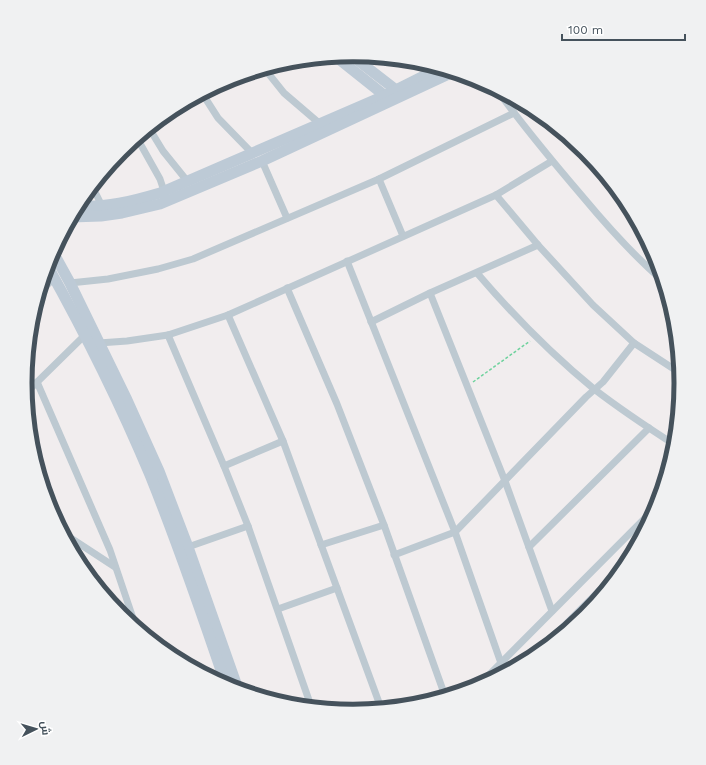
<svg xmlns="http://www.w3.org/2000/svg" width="706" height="765" viewBox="0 0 706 765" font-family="'Work Sans',Cairo,sans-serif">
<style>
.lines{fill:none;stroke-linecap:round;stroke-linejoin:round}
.path{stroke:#6ed29d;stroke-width:1.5;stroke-dasharray:3 2;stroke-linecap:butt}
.street{stroke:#bdc9d1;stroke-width:7}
.secondary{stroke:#bdcad6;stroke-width:11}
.rim{fill:none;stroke:#45525c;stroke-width:5}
</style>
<rect width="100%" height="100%" fill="#f1edee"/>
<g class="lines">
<!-- path -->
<path class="path" d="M 473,382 L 530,341"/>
<!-- street -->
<g class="street">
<path d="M 264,68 L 284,93 L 319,123"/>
<path d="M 497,90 C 524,127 553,162 583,197 C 608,227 634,256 663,281"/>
<path d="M 202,93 L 218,118 L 252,153"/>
<path d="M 149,128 L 163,151 L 188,182"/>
<path d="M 137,138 L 160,179 L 164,191"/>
<path d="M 262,161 L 287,218"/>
<path d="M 379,179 L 403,236"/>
<path d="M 92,186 L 102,206"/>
<path d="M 496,195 L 538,245 L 593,305 L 634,343 L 680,373"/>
<path d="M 347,261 L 455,532 L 501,663"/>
<path d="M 477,273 C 513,315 551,354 594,389 C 620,409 647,427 675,445"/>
<path d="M 70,283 L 108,279 L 158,269 L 193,259 L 379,179 L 514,113"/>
<path d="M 287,288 L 337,404 L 384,525 L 445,696"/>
<path d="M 39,293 L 54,278"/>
<path d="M 430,293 L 505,481 L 552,611"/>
<path d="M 228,315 L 283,441 L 381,708"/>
<path d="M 371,322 L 430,293 L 538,245"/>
<path d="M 168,335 L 224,466 L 248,526 L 311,706"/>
<path d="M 99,343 L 127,341 L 168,335 L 228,315 L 496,195 L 552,161"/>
<path d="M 37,382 L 110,550 L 136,627"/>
<path d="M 26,393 L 85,335"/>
<path d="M 224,466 L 283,441"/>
<path d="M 63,533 L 115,567"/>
<path d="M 321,545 L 384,525"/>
<path d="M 188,547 L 248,526"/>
<path d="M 529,547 L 649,428"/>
<path d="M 394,555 L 455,532 L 586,397 L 603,382 L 634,343"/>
<path d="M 278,609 L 337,588"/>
<path d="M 478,686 L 657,506"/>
</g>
<!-- secondary -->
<g class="secondary">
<path d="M 351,55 L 400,93"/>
<path d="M 335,56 L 389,99"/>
<path d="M 77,206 C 106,208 133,201 160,193 L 384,96 L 440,68"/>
<path d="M 71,217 L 101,216 L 122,213 L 160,204 L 262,161 L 453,72"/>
<path d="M 53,252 L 70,283 L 127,400 L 159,471 L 188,547 L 238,689"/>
<path d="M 47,265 C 85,333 120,403 150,475 C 178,544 202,614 226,685"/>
<path d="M 552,641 L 614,579"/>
</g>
</g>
<!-- crop -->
<path d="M0 0H706V765H0ZM32 383a321 321 0 1 1 642 0a321 321 0 1 1-642 0Z" fill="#f0f1f2" fill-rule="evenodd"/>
<path class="rim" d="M32 383a321 321 0 1 1 642 0a321 321 0 1 1-642 0Z"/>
<!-- north arrow -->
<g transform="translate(36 729) rotate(85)" stroke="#ffffff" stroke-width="3" paint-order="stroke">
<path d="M0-3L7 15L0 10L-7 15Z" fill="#45525c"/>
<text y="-6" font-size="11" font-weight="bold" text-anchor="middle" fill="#45525c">ش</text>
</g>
<!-- scale -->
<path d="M562 34v6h123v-6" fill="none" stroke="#45525c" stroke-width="2"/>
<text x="568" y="34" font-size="12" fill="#45525c" stroke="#ffffff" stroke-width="3" paint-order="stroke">100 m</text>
</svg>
